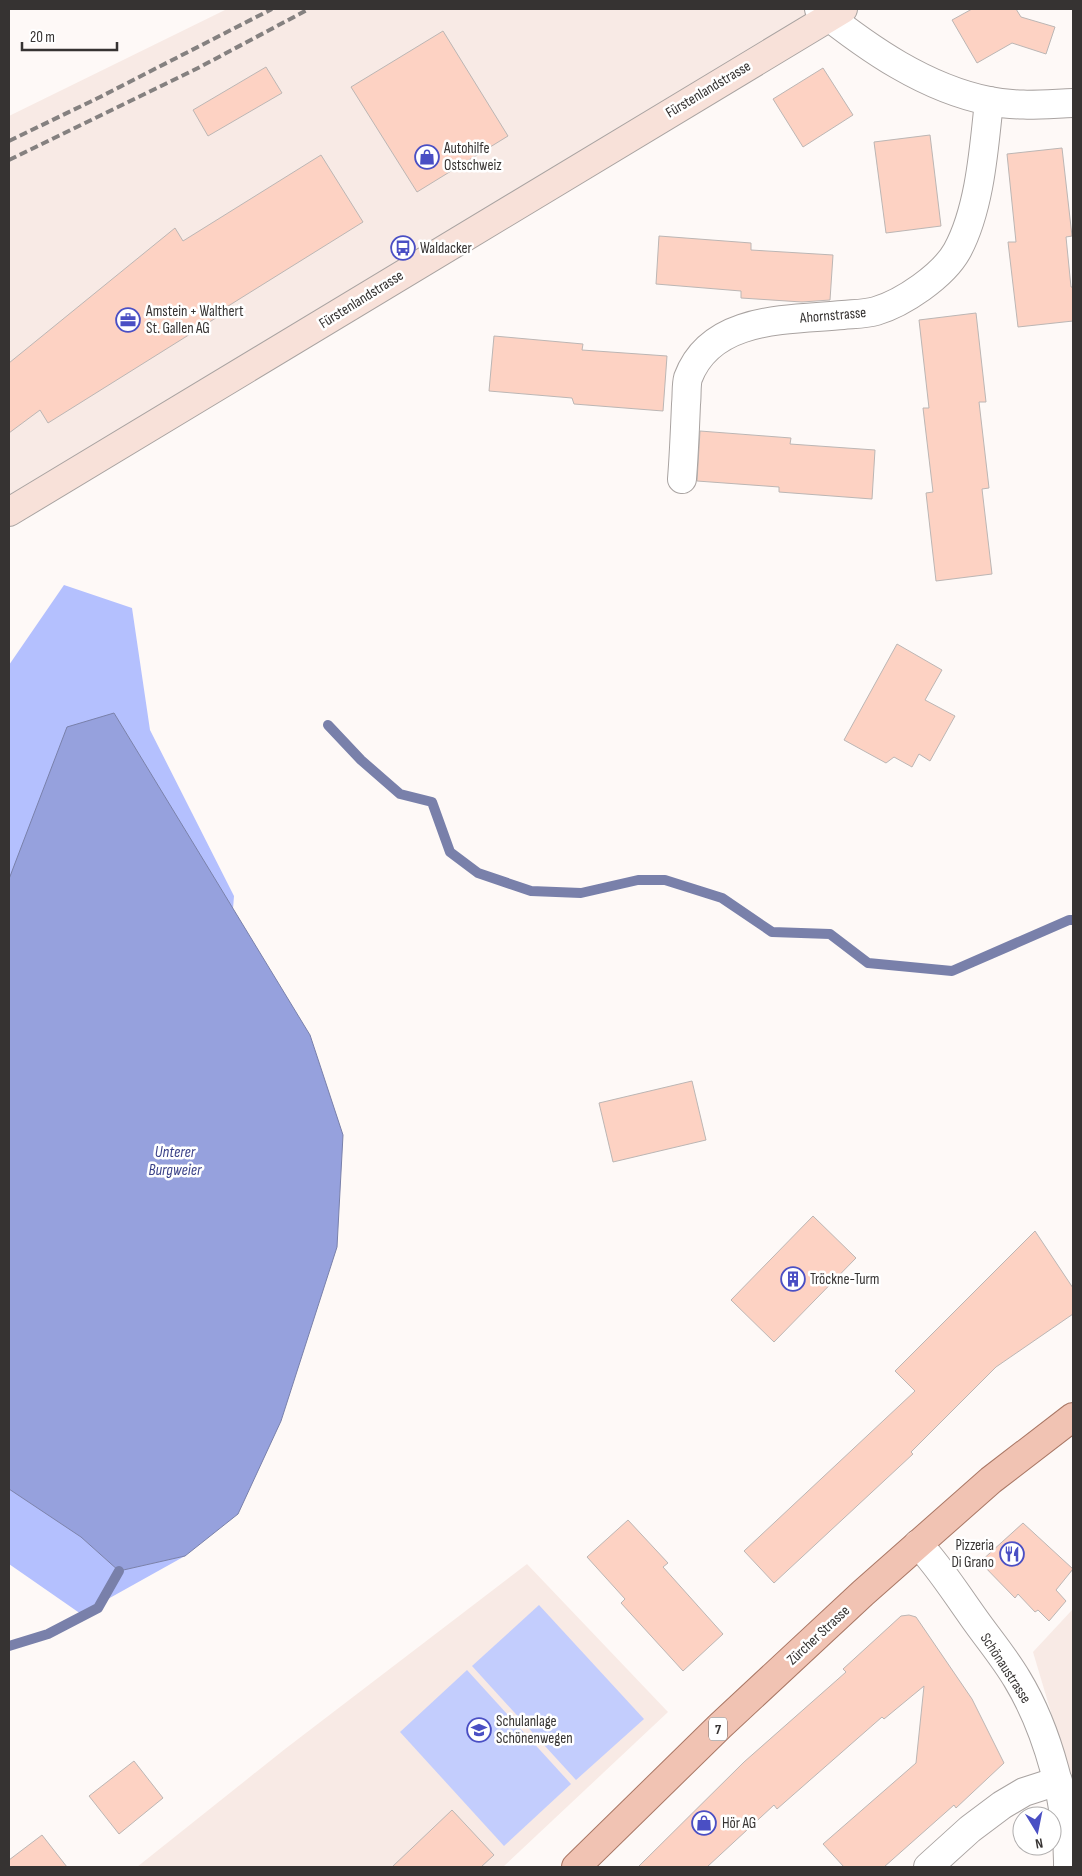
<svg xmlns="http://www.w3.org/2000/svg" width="1082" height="1876" viewBox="0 0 1082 1876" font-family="'Sofia Sans Condensed',sans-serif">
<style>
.built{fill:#f8eae5}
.green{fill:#c3cdfd}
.forest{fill:#b4c0fe}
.water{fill:#96a1dd;stroke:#7980aa}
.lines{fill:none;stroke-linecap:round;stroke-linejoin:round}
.stream{stroke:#7980aa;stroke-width:10}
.building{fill:#fdd2c3;stroke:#bcb6b4}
.minor-casing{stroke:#a9a3a1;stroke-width:30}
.tertiary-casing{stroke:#a9a3a1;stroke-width:30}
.secondary-casing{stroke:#a9a3a1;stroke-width:30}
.primary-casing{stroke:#a97765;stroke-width:30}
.minor{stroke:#fff;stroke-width:28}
.tertiary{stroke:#fff;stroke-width:28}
.secondary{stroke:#f8e1d9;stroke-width:28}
.primary{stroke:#f1c3b3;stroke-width:28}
.rail{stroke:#858180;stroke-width:4;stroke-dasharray:8 4;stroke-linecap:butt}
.labels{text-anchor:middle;stroke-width:5;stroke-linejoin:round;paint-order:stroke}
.shield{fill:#fff;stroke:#727070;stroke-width:1}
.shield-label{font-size:14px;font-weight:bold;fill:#363332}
.street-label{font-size:15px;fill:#363332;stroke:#fff}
.poi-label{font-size:15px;fill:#363332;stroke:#fff;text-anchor:start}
.water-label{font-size:16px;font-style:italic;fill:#3a4188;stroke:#fff}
</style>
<rect width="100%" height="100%" fill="#fef9f7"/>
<!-- built -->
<g class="built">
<path d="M 227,9 L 843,9 L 9,512 L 9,116 Z"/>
<path d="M 527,1564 L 668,1712 L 503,1867 L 137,1867 L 285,1749 Z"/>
<path d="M 1073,1609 L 1073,1786 L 1033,1652 Z"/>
</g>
<!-- green -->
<g class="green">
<path d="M 539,1605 L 644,1719 L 576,1780 L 472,1666 Z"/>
<path d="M 467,1670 L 571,1784 L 504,1846 L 400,1732 Z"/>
</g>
<!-- forest -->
<g class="forest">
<path d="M 64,585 L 132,608 L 150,730 L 234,896 L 233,909 L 114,713 L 9,879 L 9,665 Z"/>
<path d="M 9,1489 L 81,1537 L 119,1571 L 185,1556 L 81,1614 L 9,1564 Z"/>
</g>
<!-- water -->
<path class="water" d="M 114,713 L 310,1035 L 343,1135 L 337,1247 L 281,1421 L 238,1514 L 185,1556 L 119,1571 L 81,1537 L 9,1489 L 9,879 L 67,727 Z"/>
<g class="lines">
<!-- stream -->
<g class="stream">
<path d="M 328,725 L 361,760 L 400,794 L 432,802 L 450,852 L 478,873 L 531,891 L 581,893 L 638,880 L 665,880 L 722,898 L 772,932 L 830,934 L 868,963 L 952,971 L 1069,920 L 1073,920"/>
<path d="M 9,1646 L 48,1634 L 98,1608 L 119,1571"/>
</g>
</g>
<!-- building -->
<g class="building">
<path d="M 972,9 L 1016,9 L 1021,17 L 1055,27 L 1046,54 L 1012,43 L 977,63 L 952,20 Z"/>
<path d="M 443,31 L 508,136 L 417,192 L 351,87 Z"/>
<path d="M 266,67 L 282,93 L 208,136 L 193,110 Z"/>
<path d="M 823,68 L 853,115 L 803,147 L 773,99 Z"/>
<path d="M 930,135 L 941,226 L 886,233 L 874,142 Z"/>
<path d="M 1062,148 L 1072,236 L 1066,237 L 1071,287 L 1073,287 L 1073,321 L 1018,327 L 1008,242 L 1016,242 L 1007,154 Z"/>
<path d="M 321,155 L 363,222 L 225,308 L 227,311 L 48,423 L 40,410 L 9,433 L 9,363 L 175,228 L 183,241 Z"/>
<path d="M 659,236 L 751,243 L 751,250 L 833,255 L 830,300 L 802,302 L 741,298 L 741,291 L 656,284 Z"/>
<path d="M 976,313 L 986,402 L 979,402 L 989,488 L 982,489 L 992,574 L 936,581 L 926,493 L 933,492 L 923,408 L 929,408 L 919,320 Z"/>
<path d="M 494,336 L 583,344 L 582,350 L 667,356 L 663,411 L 574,404 L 572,398 L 489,391 Z"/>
<path d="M 700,431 L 791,438 L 790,444 L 875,450 L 872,499 L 779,492 L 779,487 L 697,481 Z"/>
<path d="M 897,644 L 942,670 L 925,700 L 955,716 L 930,761 L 919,754 L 912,767 L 894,757 L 886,763 L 844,740 Z"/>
<path d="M 692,1081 L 706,1140 L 613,1162 L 599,1103 Z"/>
<path d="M 813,1216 L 856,1258 L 774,1342 L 731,1300 Z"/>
<path d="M 1035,1231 L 1073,1288 L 1073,1314 L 996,1367 L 911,1452 L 913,1454 L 774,1583 L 744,1551 L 915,1391 L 895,1371 Z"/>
<path d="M 628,1520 L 668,1563 L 663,1567 L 723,1634 L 683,1671 L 621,1603 L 625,1599 L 587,1557 Z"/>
<path d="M 1023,1523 L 1073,1569 L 1056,1590 L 1066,1601 L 1049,1621 L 1038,1610 L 1035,1612 L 1018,1594 L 1015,1598 L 980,1562 Z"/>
<path d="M 909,1615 L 916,1617 L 972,1699 L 1004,1763 L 956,1808 L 954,1805 L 884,1867 L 844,1867 L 823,1844 L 916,1763 L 924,1686 L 884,1719 L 882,1717 L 777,1809 L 774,1805 L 707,1867 L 638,1867 L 744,1762 L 846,1672 L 843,1669 L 901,1616 Z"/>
<path d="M 134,1761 L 163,1798 L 119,1834 L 89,1796 Z"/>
<path d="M 452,1810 L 494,1855 L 481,1867 L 392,1867 Z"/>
<path d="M 42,1835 L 67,1867 L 9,1867 L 9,1860 Z"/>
</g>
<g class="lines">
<!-- minor casing -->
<g class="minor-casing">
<g id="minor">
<path d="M 819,9 C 869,49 925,88 989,101 C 1017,107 1045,104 1073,103"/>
<path d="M 682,479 C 684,454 685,429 686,404 C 687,396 686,385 688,378 C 711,316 788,320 843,315 C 853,314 866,314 876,311 C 903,303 943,276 957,251 C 980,209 984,148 989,101"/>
<path d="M 928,1867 L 970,1829 L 1002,1805 L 1024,1792 L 1058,1781"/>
</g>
</g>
<!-- tertiary casing -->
<g class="tertiary-casing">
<path id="tertiary" d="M 918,1544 C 939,1566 955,1592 973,1617 C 987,1637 1004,1657 1017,1679 C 1048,1730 1069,1807 1068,1867"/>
</g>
<!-- secondary casing -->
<g class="secondary-casing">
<path id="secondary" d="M 9,512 L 843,9"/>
</g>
<!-- primary casing -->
<g class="primary-casing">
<path id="primary" d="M 576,1867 L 720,1726 L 863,1593 L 991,1480 L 1073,1417"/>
</g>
<!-- minor -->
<use href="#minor" class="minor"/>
<!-- tertiary -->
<use href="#tertiary" class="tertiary"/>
<!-- secondary -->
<use href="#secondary" class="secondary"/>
<!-- primary -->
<use href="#primary" class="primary"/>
<!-- rail -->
<g class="rail">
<path d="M 9,141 L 100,97 L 272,9"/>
<path d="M 9,160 L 198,68 L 309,9"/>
</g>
</g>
<!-- icons -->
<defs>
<g id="shop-ring" transform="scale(1.25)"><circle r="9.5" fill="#fff" stroke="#4a4fc4" stroke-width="1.5"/><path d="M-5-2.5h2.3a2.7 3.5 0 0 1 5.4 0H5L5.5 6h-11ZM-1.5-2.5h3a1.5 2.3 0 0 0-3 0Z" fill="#4a4fc4"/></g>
<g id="bus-ring" transform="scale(1.25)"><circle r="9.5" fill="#fff" stroke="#4a4fc4" stroke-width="1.5"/><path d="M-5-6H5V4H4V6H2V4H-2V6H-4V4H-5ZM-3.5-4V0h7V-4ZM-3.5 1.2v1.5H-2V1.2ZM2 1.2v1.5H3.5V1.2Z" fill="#4a4fc4"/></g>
<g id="office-ring" transform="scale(1.25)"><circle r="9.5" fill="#fff" stroke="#4a4fc4" stroke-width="1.5"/><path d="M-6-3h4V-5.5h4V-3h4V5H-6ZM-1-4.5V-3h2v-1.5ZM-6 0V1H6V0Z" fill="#4a4fc4"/></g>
<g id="building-ring" transform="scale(1.25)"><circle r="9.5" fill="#fff" stroke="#4a4fc4" stroke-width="1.5"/><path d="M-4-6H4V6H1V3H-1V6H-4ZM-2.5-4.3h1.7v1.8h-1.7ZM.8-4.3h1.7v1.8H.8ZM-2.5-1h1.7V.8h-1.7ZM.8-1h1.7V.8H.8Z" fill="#4a4fc4"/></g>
<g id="restaurant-ring" transform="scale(1.25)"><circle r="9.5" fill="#fff" stroke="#4a4fc4" stroke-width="1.5"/><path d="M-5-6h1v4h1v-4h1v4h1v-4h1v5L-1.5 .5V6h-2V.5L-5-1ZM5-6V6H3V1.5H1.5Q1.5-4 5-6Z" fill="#4a4fc4"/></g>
<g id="school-ring" transform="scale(1.25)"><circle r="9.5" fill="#fff" stroke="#4a4fc4" stroke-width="1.5"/><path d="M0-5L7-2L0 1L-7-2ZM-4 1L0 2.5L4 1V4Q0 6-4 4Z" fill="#4a4fc4"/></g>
</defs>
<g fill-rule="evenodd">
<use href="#shop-ring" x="427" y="157"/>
<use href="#bus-ring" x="403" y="248"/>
<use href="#office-ring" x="128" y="320"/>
<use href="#building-ring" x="793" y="1279"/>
<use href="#restaurant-ring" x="1012" y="1554"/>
<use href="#school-ring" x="479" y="1730"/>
<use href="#shop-ring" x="704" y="1823"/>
</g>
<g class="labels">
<!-- shield labels -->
<rect class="shield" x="709" y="1717.5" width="18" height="23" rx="4"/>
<g class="shield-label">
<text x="718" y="1734">7</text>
</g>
<!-- street labels -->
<g class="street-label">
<text transform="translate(708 89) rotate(-31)" y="5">Fürstenlandstrasse</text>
<text transform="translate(361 299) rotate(-32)" y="5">Fürstenlandstrasse</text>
<text transform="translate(833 315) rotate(-5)" y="5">Ahornstrasse</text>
<text transform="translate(818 1635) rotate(-43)" y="5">Zürcher Strasse</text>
<text transform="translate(1006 1668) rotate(57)" y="5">Schönaustrasse</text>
</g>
<!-- poi labels -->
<g class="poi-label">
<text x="444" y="153">Autohilfe<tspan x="444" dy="17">Ostschweiz</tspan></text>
<text x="420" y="253">Waldacker</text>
<text x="146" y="316">Amstein + Walthert<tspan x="146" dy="17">St. Gallen AG</tspan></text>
<text x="810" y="1284">Tröckne-Turm</text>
<text x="994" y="1550" text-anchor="end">Pizzeria<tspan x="994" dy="17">Di Grano</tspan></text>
<text x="496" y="1726">Schulanlage<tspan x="496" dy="17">Schönenwegen</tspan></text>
<text x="722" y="1828">Hör AG</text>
</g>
<!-- water labels -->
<g class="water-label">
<text x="175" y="1157">Unterer<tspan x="175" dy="18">Burgweier</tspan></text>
</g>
</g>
<!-- border -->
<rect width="1082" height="1876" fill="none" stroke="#363332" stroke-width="20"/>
<!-- north arrow -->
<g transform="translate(1037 1831) rotate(170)"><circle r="24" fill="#ffffff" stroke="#afadad"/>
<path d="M0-4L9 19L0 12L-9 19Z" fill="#4a4fc4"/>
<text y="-8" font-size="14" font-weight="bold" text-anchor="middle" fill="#363332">N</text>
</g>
<!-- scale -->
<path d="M22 42v8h95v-8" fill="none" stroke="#363332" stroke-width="2.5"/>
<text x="30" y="42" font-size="15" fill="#363332" stroke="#ffffff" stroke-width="4" paint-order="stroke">20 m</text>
</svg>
